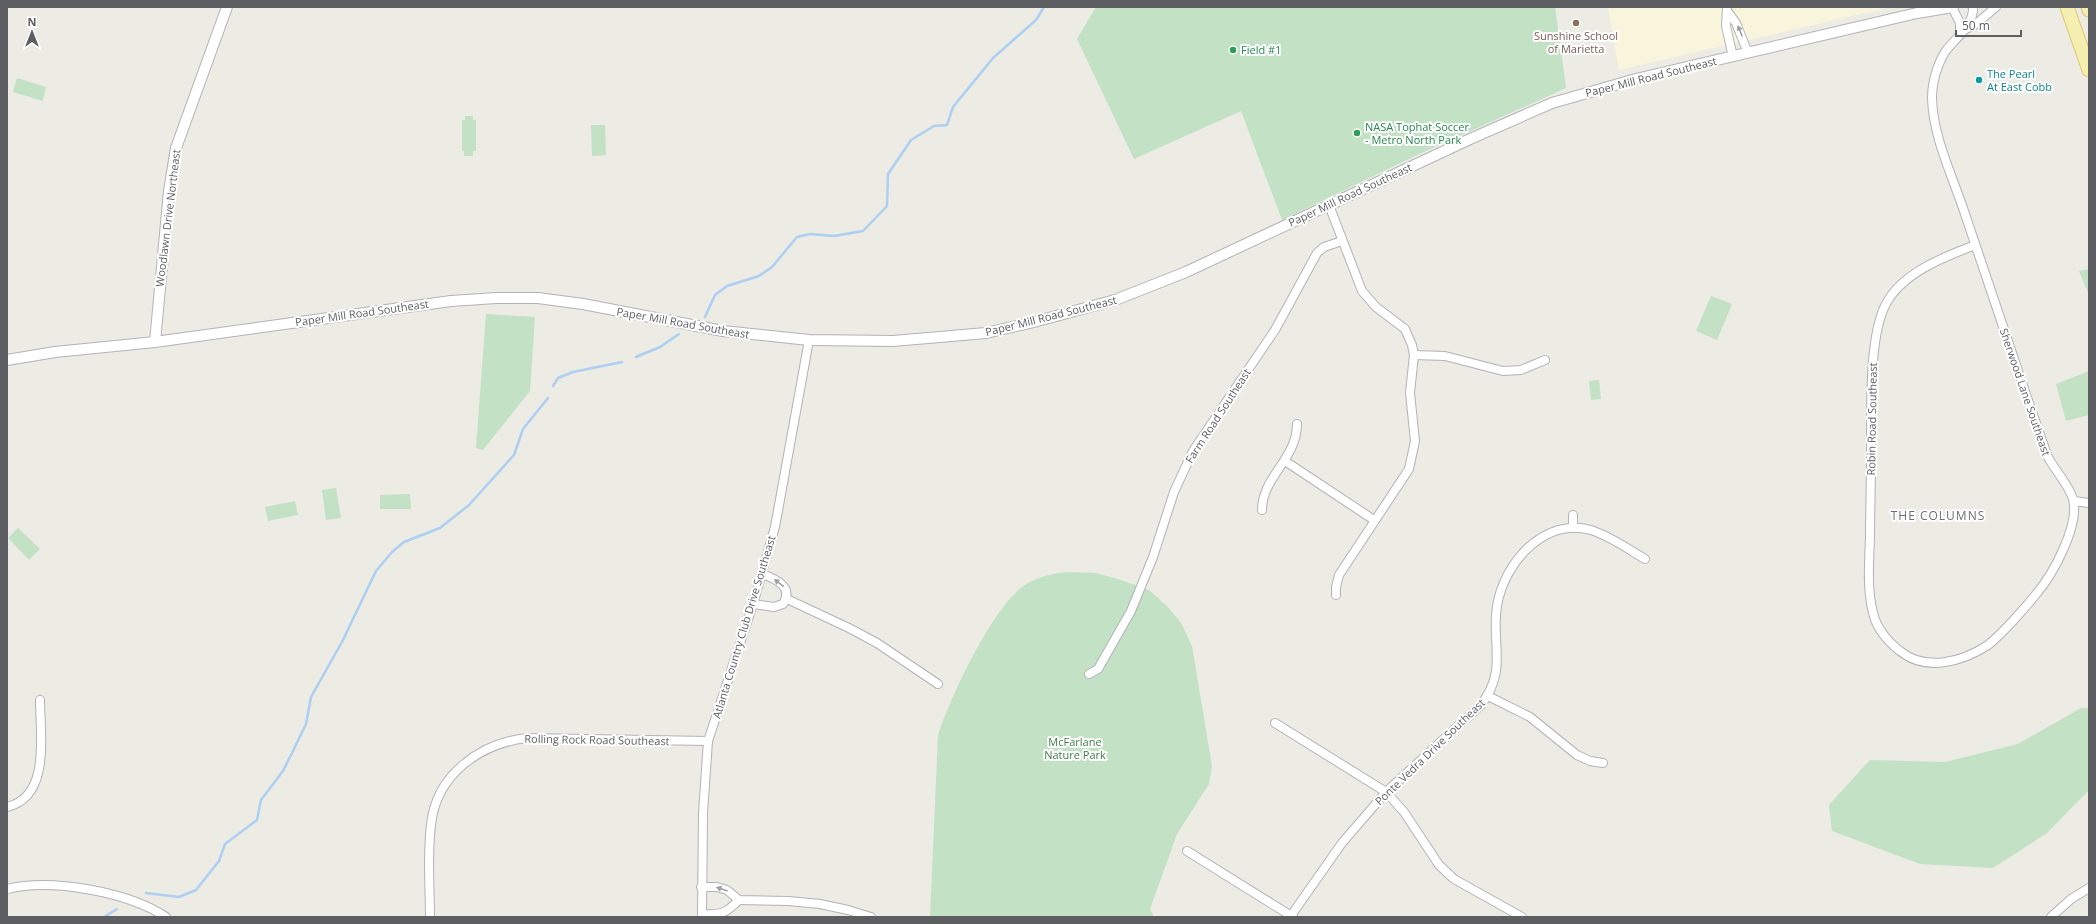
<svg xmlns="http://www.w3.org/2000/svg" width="2096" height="924" viewBox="0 0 2096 924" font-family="'Open Sans',sans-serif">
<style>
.commercial{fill:#f9f4dc}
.green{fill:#c3e1c5}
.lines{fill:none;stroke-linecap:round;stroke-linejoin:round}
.stream{stroke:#accff3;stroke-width:2.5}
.minor-casing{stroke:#b1b3b7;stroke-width:10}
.tertiary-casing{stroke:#b1b3b7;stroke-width:12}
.primary-casing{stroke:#dec76a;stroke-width:15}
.minor{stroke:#fff;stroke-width:8}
.tertiary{stroke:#fff;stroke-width:10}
.primary{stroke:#f4eeb1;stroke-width:13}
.oneway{fill:#9d9ea1}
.education-dot{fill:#8d6e63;stroke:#fff;stroke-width:1.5}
.leisure-dot{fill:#2e9e5b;stroke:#fff;stroke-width:1.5}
.culture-dot{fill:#0f9aa8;stroke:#fff;stroke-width:1.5}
.labels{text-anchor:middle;stroke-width:4;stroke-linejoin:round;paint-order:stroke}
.education-label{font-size:11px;fill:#785e54;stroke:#fff}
.leisure-label{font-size:11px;fill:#27864d;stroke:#fff;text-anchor:start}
.culture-label{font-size:11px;fill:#0d838f;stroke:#fff;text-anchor:start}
.street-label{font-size:11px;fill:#5c5e62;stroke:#fff}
.park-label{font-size:11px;fill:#3f7d47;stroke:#fff}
.neighbourhood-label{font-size:12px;letter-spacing:1px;fill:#6d7074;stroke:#fff}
</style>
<rect width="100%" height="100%" fill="#ecebe4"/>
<!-- commercial -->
<path class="commercial" d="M 1608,7 L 1891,7 L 1619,70 Z"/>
<!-- green -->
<g class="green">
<path d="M 1096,7 L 1555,7 L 1566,88 L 1415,156 L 1282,220 L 1241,111 L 1134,159 L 1077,39 Z"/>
<path d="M 17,78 L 46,87 L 43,101 L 13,92 Z"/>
<path d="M 465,116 L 473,116 L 473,120 L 476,120 L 476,151 L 473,151 L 473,156 L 464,156 L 464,151 L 462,151 L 462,120 L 465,120 Z"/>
<path d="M 591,125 L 605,125 L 606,155 L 592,156 Z"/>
<path d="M 2089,269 L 2089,295 L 2079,271 Z"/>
<path d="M 1711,296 L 1732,304 L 1717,340 L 1696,331 Z"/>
<path d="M 486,314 L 535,317 L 530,391 L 483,450 L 476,448 Z"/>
<path d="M 2089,371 L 2089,415 L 2066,421 L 2056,384 Z"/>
<path d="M 1599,380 L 1601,399 L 1591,400 L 1589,381 Z"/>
<path d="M 336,488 L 341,518 L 326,520 L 322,490 Z"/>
<path d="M 410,494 L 411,509 L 380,509 L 380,495 Z"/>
<path d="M 295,501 L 298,515 L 268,521 L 265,507 Z"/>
<path d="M 18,528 L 40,549 L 29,560 L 8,538 Z"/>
<path d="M 1067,572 L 1096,573 L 1121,580 L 1149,590 L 1167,606 L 1181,623 L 1192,646 L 1212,766 L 1209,784 L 1177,834 L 1150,909 L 1154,917 L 930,917 L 938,735 C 951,696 990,613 1021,588 C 1034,577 1051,574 1067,572 Z"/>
<path d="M 2081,708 L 2089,708 L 2089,790 L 2047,833 L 1993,868 L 1920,864 L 1832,831 L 1829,805 L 1870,760 L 1945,762 L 2018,744 Z"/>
</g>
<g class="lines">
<!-- stream -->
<g class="stream">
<path d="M 705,317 L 715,295 L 727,286 L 759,276 L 772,267 L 797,237 L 810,234 L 834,236 L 863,231 L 887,206 L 888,174 L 911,140 L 934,126 L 947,125 L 953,107 L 993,58 L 1036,20 L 1044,7"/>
<path d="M 636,357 L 660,347 L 679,334"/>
<path d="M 553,386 L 558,378 L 573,372 L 622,362"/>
<path d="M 146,893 L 179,897 L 196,890 L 219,861 L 225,844 L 257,820 L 261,800 L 283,771 L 293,751 L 306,724 L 311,697 L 342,642 L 376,571 L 392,552 L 404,542 L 440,528 L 469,505 L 514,455 L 523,429 L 548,398"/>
<path d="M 104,917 L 117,909"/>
</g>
<!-- minor casing -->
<g class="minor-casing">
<g id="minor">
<path d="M 1727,7 L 1726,26 L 1733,57"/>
<path d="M 1952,7 L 1960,23 L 1960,34"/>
<path d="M 1973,7 C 1974,26 1955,38 1945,52 C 1937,65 1932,83 1932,98 C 1933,138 1953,177 1965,214 C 1992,295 2019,375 2047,455 C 2054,470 2068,483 2073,499 C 2080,525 2053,574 2037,593 C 2025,608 2002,634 1988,645 C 1962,662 1926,672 1900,651 C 1887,641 1877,629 1873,613 C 1867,589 1869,563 1870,538 C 1870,512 1871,485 1871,459 C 1872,419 1867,336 1887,302 C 1904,272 1944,257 1975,245"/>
<path d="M 1728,12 L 1736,23 L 1748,53"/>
<path d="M 1964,30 L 1976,24 L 1996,7"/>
<path d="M 1329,205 L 1362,291 L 1376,307 L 1405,329 L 1412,345 L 1414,355 L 1410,393 L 1415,441 L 1409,469 L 1339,575 L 1336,587 L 1336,595"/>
<path d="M 1414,355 L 1445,356 L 1503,371 L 1521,370 L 1545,360"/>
<path d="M 1285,461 L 1374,520"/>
<path d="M 2074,501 L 2089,503"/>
<path d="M 1262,510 C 1262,477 1297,459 1297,424"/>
<path d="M 1573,515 L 1573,528"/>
<path d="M 787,599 L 849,628 L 877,643 L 938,684"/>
<path d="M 753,604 L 774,607 L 783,604 C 794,587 776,579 762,574"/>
<path d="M 1089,674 L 1098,669 L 1131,611 L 1153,557 L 1174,492 L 1193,451 L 1275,330 L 1317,253 L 1324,247 L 1342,241"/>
<path d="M 1488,696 L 1530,717 L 1577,755 L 1590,761 L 1603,763"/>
<path d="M 1275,723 L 1386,792 L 1404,812 L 1439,865 L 1454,879 L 1522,917"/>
<path d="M 7,807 C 51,797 40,734 40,700"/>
<path d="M 1187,851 L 1293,917"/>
<path d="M 701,887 L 717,887 L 727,890 L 739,900 L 788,901 L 820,904 L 848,910 L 871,917"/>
<path d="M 7,889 C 52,878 128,892 166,917"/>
<path d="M 702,914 C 721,915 725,914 739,900"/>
<path d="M 430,917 C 430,887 427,855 431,825 C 436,775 479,744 526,738 L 708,741"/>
<path d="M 702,917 L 703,813 L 708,741 L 753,604 L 775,527 L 809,340"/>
<path d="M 1290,917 L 1342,843 L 1386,792 L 1481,705 C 1508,669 1491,645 1497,606 C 1504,563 1544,517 1591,530 C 1610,536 1628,549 1645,559"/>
<path d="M 2051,917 L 2071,899 L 2089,888"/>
</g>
</g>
<!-- tertiary casing -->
<g class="tertiary-casing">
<g id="tertiary">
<path d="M 155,342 L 169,191 L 176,148 L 227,7"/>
<path d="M 7,360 L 55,352 L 155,342 L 451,301 L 496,298 L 538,298 L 583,304 L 723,331 L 809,340 L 893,341 L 986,333 L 1034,322 L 1115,300 L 1186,272 L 1470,139 L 1552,103 L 1636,79 L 1917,13 L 1953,7"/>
</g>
</g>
<!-- primary casing -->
<g class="primary-casing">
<g id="primary">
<path d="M 2067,7 L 2089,70"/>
<path d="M 2088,7 L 2089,10"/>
</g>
</g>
<!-- minor -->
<use href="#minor" class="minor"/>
<!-- tertiary -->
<use href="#tertiary" class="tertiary"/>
<!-- primary -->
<use href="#primary" class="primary"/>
</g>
<!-- one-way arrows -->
<defs><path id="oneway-solid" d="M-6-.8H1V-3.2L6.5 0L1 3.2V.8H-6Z"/></defs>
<g class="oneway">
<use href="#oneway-solid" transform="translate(1740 31) rotate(-112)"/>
<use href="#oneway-solid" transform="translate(779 583) rotate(-143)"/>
<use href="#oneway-solid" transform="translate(722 889) rotate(-161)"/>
</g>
<!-- markers -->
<circle class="education-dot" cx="1576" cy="23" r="4"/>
<g class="leisure-dot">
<circle cx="1233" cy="50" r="4"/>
<circle cx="1357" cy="133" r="4"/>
</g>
<circle class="culture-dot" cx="1979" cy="80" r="4"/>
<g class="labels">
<!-- education labels -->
<g class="education-label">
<text x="1576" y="40">Sunshine School<tspan x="1576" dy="13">of Marietta</tspan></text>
</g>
<!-- leisure labels -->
<g class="leisure-label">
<text x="1241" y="54">Field #1</text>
<text x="1365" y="131">NASA Tophat Soccer<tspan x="1365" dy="13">- Metro North Park</tspan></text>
</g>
<!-- culture labels -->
<g class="culture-label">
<text x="1987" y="78">The Pearl<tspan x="1987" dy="13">At East Cobb</tspan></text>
</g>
<!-- street labels -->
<g class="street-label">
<text transform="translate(1651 77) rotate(-14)" y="4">Paper Mill Road Southeast</text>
<text transform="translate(1350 195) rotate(-25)" y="4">Paper Mill Road Southeast</text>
<text transform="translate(168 218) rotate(-83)" y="4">Woodlawn Drive Northeast</text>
<text transform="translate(362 313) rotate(-8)" y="4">Paper Mill Road Southeast</text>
<text transform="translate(1051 316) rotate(-14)" y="4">Paper Mill Road Southeast</text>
<text transform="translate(683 323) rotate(10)" y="4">Paper Mill Road Southeast</text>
<text transform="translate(2025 392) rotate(71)" y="4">Sherwood Lane Southeast</text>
<text transform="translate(1218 416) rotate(-57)" y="4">Farm Road Southeast</text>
<text transform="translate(1872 419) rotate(-89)" y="4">Robin Road Southeast</text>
<text transform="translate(744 627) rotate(-73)" y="4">Atlanta Country Club Drive Southeast</text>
<text transform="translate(597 740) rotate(1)" y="4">Rolling Rock Road Southeast</text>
<text transform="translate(1430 752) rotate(-44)" y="4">Ponte Vedra Drive Southeast</text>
</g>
<!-- park labels -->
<g class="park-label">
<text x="1075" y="746">McFarlane<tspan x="1075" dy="13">Nature Park</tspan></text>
</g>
<!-- neighbourhood labels -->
<g class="neighbourhood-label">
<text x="1938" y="520">THE COLUMNS</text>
</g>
</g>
<!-- border -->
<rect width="2096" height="924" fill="none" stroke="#5c5e62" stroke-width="16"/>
<!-- north arrow -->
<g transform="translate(32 32)" stroke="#ffffff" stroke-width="3" paint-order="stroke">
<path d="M0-3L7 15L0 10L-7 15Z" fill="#5c5e62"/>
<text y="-6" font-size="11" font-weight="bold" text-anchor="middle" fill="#5c5e62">N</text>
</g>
<!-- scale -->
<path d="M1956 30v6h65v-6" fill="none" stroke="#5c5e62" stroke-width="2"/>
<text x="1962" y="30" font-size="12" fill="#5c5e62" stroke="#ffffff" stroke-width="3" paint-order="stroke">50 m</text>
</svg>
